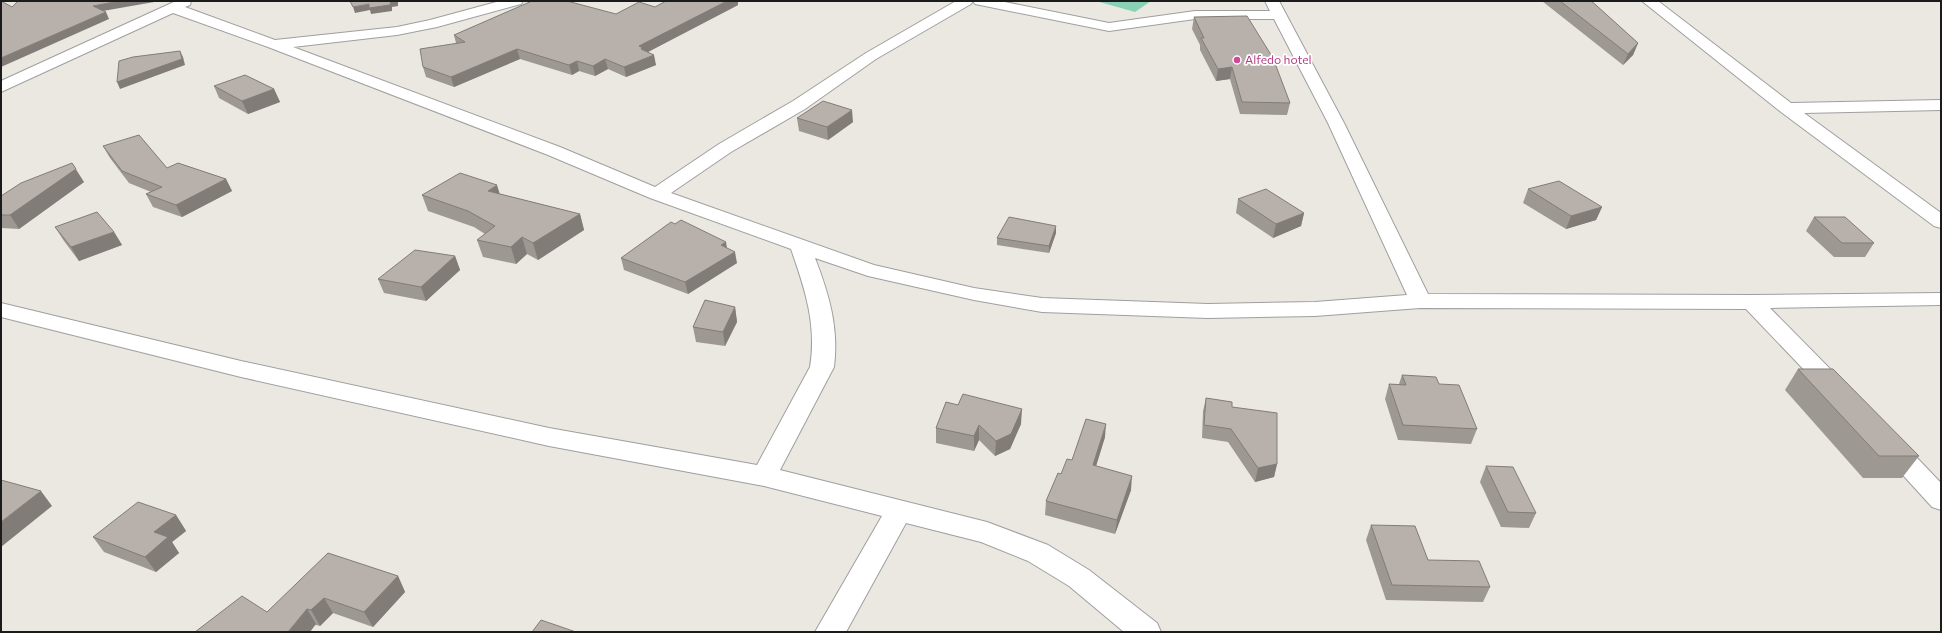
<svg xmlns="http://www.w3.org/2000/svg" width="1942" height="633" viewBox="0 0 1942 633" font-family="Commissioner,sans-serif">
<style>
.pitch{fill:#88d1b6}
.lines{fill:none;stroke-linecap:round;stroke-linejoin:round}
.minor-casing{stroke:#9f9f9f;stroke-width:2}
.minor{fill:#fff;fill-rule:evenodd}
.wall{fill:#9e9893}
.shaded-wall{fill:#817c78}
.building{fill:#b8b1ab;stroke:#817c78}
.hotel-dot{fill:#d1479c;stroke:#fff;stroke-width:1.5}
.labels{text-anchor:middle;stroke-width:3.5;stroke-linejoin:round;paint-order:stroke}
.far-hotel-label{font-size:12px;fill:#b23c85;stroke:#fff;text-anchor:start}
</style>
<rect width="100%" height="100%" fill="#ebe8e1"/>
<!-- pitch -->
<path class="pitch" d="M 1096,1 L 1151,1 L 1135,12 Z"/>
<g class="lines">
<!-- minor casing -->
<g class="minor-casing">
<g id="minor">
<path d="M 176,1 L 191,1 L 190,5 L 185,7 L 275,40 L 397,27 L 430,20 L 500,1 L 523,1 L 521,4 L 437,27 L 397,35 L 293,47 L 560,147 L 655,187 L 719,144 L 793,101 L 866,53 L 956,1 L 973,1 L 971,4 L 876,59 L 805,109 L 731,152 L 671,193 L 874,265 L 974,288 L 1042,298 L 1208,304 L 1315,302 L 1407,295 L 1328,123 L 1274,19 L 1195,19 L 1109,31 L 980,5 L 975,4 L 973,1 L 1000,1 L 1109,23 L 1195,11 L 1270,11 L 1265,1 L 1279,1 L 1344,123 L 1428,294 L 1752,295 L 1941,293 L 1941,305 L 1770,308 L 1845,384 L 1849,390 L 1845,396 L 1837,398 L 1829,396 L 1746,309 L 1420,308 L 1315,316 L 1208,318 L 1042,312 L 974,300 L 868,276 L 815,258 C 829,294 839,328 834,367 L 780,470 L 987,522 L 1048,545 L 1089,570 L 1157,623 L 1161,632 L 1124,632 L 1069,586 L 1028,561 L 981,542 L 906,523 L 846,632 L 815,632 L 882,516 L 764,486 L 549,446 L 241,377 L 1,317 L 1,303 L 241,361 L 549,428 L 757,465 L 810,367 C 817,325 805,289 791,249 L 650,198 L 548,155 L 268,47 L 173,13 L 1,92 L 1,81 Z"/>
<path d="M 1642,1 L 1658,1 L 1791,103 L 1941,100 L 1941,110 L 1804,113 L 1941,213 L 1941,228 L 1934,226 L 1781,112 Z"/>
<path d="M 1890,436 L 1899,439 L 1941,483 L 1941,510 L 1932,507 L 1881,451 L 1877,445 L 1881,439 Z"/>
</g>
</g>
<!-- minor -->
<use href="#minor" class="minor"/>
</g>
<!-- wall -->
<g class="wall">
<path d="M 1542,1 L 1591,1 L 1638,43 L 1633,55 L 1623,65 Z"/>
<path d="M 738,5 L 648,52 L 656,65 L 626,77 L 608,69 L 595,76 L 579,71 L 572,75 L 520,59 L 454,87 L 426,77 L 423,67 L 456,43 L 454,35 L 616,14 L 655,7 Z"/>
<path d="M 1194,17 L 1290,103 L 1287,115 L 1240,114 L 1230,79 L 1216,81 L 1200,50 L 1200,45 L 1192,29 Z"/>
<path d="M 214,86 L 274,89 L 280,102 L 248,114 L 219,98 Z"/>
<path d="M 797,118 L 853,122 L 828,140 L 799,131 Z"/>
<path d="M 103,146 L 167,168 L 226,179 L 232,191 L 182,217 L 153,207 L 146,194 L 151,192 L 129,183 L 110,158 Z"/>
<path d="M 84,182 L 19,229 L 1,228 L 1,196 Z"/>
<path d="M 1528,189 L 1602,207 L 1596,220 L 1566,229 L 1523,203 Z"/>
<path d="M 500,194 L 580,214 L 584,230 L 538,260 L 527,254 L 516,264 L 483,257 L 477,240 L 485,234 L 474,227 L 428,211 L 422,195 Z"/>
<path d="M 1238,199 L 1304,213 L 1301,226 L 1273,238 L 1236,213 Z"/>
<path d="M 1814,217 L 1874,243 L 1865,257 L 1834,257 L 1806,231 Z"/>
<path d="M 675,224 L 727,248 L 737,263 L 688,294 L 624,270 L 621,258 Z"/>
<path d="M 1056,226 L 1056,233 L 1049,253 L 997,245 L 997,238 Z"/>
<path d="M 55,227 L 114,232 L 122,245 L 79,261 L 64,241 Z"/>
<path d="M 455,256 L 460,270 L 426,301 L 384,293 L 378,279 Z"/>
<path d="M 735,307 L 737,322 L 725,346 L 696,342 L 693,327 Z"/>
<path d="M 1798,369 L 1919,456 L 1902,478 L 1863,478 L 1785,390 Z"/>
<path d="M 1402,375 L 1439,384 L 1477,429 L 1471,444 L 1398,440 L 1385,399 L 1389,384 L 1399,384 Z"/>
<path d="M 1206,398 L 1277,464 L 1274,477 L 1255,482 L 1228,442 L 1202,438 L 1203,411 Z"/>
<path d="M 946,402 L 1021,424 L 1010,449 L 995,456 L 979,440 L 974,451 L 936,443 L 936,428 Z"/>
<path d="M 1105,437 L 1096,466 L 1131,490 L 1115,534 L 1045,515 L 1046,501 L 1061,474 L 1072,460 Z"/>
<path d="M 1486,466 L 1536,513 L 1529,528 L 1501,527 L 1480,482 Z"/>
<path d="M 176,515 L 186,531 L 172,542 L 179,553 L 156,572 L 104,552 L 93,537 Z"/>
<path d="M 1371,525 L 1428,560 L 1490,587 L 1483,602 L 1386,600 L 1366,540 Z"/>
<path d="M 398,576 L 405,592 L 373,627 L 333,613 L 320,626 L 267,612 Z"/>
</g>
<!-- shaded-wall -->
<g class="shaded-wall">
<path d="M 120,1 L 160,1 L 97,12 L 93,6 Z"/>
<path d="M 391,1 L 398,1 L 398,6 L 392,7 L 392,11 L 371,14 L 370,10 L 355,13 L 353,7 Z"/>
<path d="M 727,1 L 738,1 L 738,5 L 644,54 L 639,46 Z"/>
<path d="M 106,12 L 109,19 L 1,67 L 1,58 Z"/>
<path d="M 1638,43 L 1633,55 L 1623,65 L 1628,54 Z"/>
<path d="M 517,49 L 520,59 L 454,87 L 451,77 Z"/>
<path d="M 180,51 L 183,57 L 185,65 L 120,89 L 117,82 Z"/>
<path d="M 654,55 L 656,65 L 626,77 L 624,67 Z"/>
<path d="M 605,59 L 608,69 L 595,76 L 593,66 Z"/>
<path d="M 577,61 L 579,71 L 572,75 L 569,65 Z"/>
<path d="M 1232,67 L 1230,79 L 1216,81 L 1218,69 Z"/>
<path d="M 274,89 L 280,102 L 248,114 L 242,101 Z"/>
<path d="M 852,110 L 853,122 L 828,140 L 827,127 Z"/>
<path d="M 72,163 L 84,182 L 19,229 L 10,215 Z"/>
<path d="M 226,179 L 232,191 L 182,217 L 176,205 Z"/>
<path d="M 497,185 L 502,201 L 488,191 Z"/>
<path d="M 1602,207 L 1596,220 L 1566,229 L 1571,216 Z"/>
<path d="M 1304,213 L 1301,226 L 1273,238 L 1276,224 Z"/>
<path d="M 580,214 L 584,230 L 538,260 L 533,243 Z"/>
<path d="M 1056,226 L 1056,233 L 1049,253 L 1049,246 Z"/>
<path d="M 114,232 L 122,245 L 79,261 L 71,247 Z"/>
<path d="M 522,237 L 527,254 L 516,264 L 511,247 Z"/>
<path d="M 726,242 L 728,254 L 721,245 Z"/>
<path d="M 735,252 L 737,263 L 688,294 L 685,282 Z"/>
<path d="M 455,256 L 460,270 L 426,301 L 421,287 Z"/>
<path d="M 735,307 L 737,322 L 725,346 L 723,332 Z"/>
<path d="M 1022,409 L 1021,424 L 1010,449 L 995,456 L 996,441 Z"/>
<path d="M 1106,424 L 1105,437 L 1092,479 L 1093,465 Z"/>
<path d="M 979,425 L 979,440 L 974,451 L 974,436 Z"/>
<path d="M 1277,464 L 1274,477 L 1255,482 L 1258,468 Z"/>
<path d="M 1132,476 L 1131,490 L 1115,534 L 1117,520 Z"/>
<path d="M 41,491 L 52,506 L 1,547 L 1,522 Z"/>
<path d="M 176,515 L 186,531 L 172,542 L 179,553 L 156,572 L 145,557 L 154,532 Z"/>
<path d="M 398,576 L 405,592 L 373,627 L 364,612 Z"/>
<path d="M 324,598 L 333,613 L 320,626 L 311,610 Z"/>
<path d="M 307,609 L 316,624 L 310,632 L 288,632 Z"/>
</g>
<!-- building -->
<g class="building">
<path d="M 1,1 L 12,7 L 18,1 L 120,1 L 93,6 L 106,12 L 1,58 Z"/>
<path d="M 350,1 L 391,1 L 390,5 L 369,8 L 369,4 L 353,7 Z"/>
<path d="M 532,1 L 567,1 L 616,14 L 639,2 L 655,7 L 666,1 L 727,1 L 639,46 L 643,48 L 641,49 L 654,55 L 624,67 L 605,59 L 593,66 L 577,61 L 569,65 L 517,49 L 451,77 L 423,67 L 420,49 L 465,42 L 454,35 Z"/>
<path d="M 1560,1 L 1591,1 L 1597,6 L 1638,43 L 1628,54 Z"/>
<path d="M 1247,16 L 1273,58 L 1290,103 L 1242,102 L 1232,67 L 1218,69 L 1201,38 L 1204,38 L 1194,17 Z"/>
<path d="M 180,51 L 182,59 L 117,82 L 119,61 L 133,57 Z"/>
<path d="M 245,75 L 274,89 L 242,101 L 214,86 Z"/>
<path d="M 823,101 L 852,110 L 827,127 L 797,118 Z"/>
<path d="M 139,135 L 167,168 L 178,163 L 226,179 L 176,205 L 146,194 L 162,187 L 122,171 L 103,146 Z"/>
<path d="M 72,163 L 76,169 L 10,215 L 1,215 L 1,196 L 21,183 Z"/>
<path d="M 460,173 L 497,185 L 488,191 L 580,214 L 533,243 L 522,237 L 511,247 L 477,240 L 495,226 L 468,211 L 422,195 Z"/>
<path d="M 1559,181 L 1602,207 L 1571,216 L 1528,189 Z"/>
<path d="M 1266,189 L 1304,213 L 1276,224 L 1238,199 Z"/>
<path d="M 97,212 L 114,232 L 71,247 L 55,227 Z"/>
<path d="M 1009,217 L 1056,226 L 1049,246 L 997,238 Z"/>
<path d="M 1814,217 L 1845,217 L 1874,243 L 1842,243 Z"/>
<path d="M 681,220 L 726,242 L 721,245 L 735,252 L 685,282 L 621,258 L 671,222 L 675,224 Z"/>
<path d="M 415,250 L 455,256 L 421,287 L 378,279 Z"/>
<path d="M 705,300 L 735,307 L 723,332 L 693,327 Z"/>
<path d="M 1798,369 L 1833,369 L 1919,456 L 1879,456 Z"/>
<path d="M 1402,375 L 1436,377 L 1439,384 L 1459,385 L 1477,429 L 1403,425 L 1389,384 L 1406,385 Z"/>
<path d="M 963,394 L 1022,409 L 1011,434 L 996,441 L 979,425 L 974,436 L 936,428 L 946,402 L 958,405 Z"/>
<path d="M 1206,398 L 1232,402 L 1232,407 L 1277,413 L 1277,464 L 1258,468 L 1231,429 L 1204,425 Z"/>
<path d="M 1086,419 L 1106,424 L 1093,465 L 1132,476 L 1117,520 L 1046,501 L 1058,473 L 1061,474 L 1067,459 L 1072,460 Z"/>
<path d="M 1486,466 L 1513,467 L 1536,513 L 1508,512 Z"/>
<path d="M 1,480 L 41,491 L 1,522 Z"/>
<path d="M 138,502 L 176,515 L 154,532 L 168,537 L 145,557 L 93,537 Z"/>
<path d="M 1371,525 L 1415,526 L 1428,560 L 1479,561 L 1490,587 L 1392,585 Z"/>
<path d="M 328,553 L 398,576 L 364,612 L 324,598 L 311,610 L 307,609 L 288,632 L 195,632 L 242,596 L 267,612 Z"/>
<path d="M 541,620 L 576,632 L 532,632 Z"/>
</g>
<!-- markers -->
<circle class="hotel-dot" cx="1237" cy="60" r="4"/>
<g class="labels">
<!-- far-hotel labels -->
<g class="far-hotel-label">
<text x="1245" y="64">Alfedo hotel</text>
</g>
</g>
<!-- border -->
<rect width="1942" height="633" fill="none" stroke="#1b1b1b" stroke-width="4"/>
</svg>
